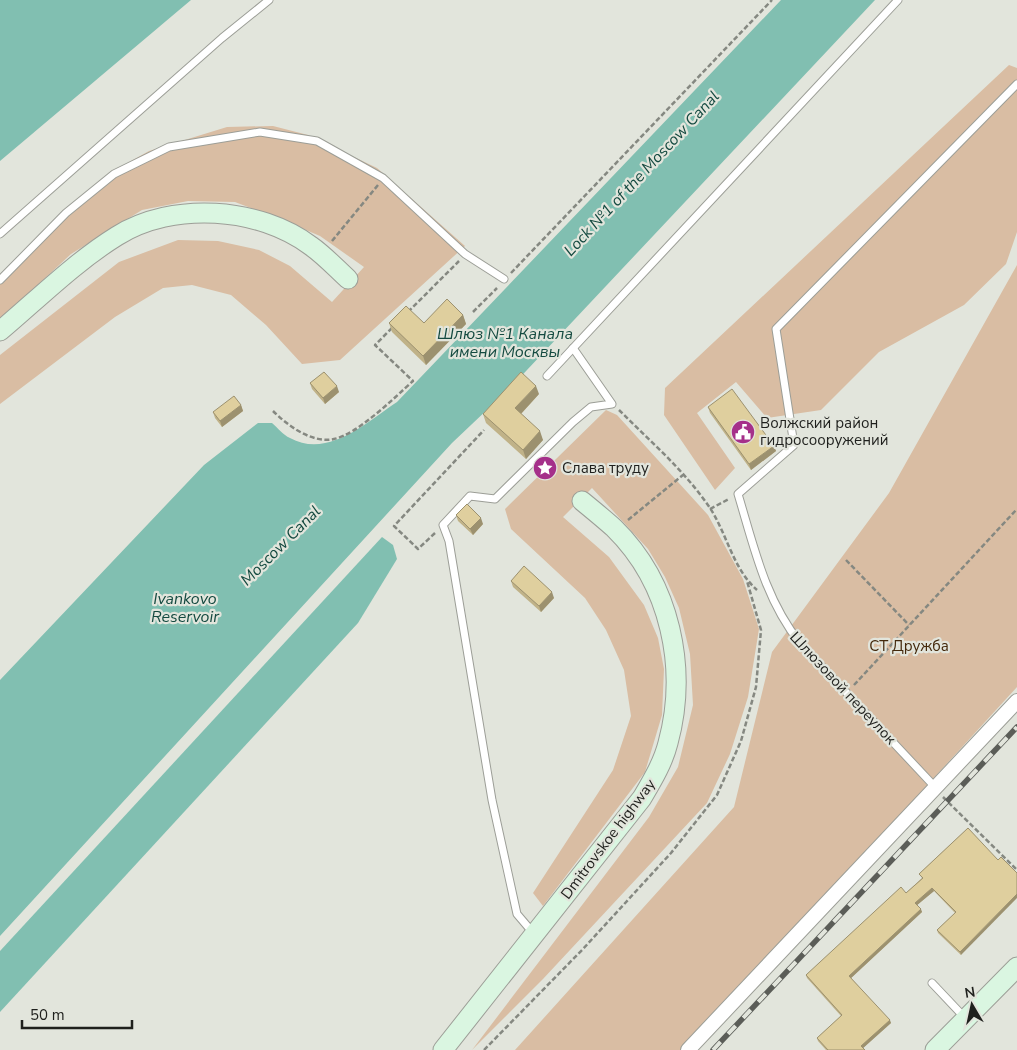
<svg xmlns="http://www.w3.org/2000/svg" width="1017" height="1050" viewBox="0 0 1017 1050" font-family="'Nunito Sans',sans-serif">
<style>
.green{fill:#d9bda3}
.water{fill:#81bfb1}
.lines{fill:none;stroke-linecap:round;stroke-linejoin:round}
.lane-casing{stroke:#9c9e97;stroke-width:9}
.street-casing{stroke:#9c9e97;stroke-width:16}
.secondary-casing{stroke:#9c9e97;stroke-width:21}
.path{stroke:#858881;stroke-width:2.5;stroke-dasharray:5 2.5;stroke-linecap:butt}
.lane{stroke:#fff;stroke-width:7}
.street{stroke:#fff;stroke-width:14}
.secondary{stroke:#daf6e1;stroke-width:19}
.rail-casing{stroke:#5b5d58;stroke-width:5.5}
.rail{stroke:#e2e5dc;stroke-width:4;stroke-dasharray:11;stroke-linecap:butt}
.wall{fill:#c0b288}
.shaded-wall{fill:#9c916f}
.building{fill:#dfcf9e;stroke:#9c916f}
.labels{text-anchor:middle;stroke-width:4.5;stroke-linejoin:round;paint-order:stroke}
.poi-label{font-size:15px;fill:#1f201d;stroke:#e2e5dc;text-anchor:start}
.park-label{font-size:15px;fill:#44290c;stroke:#e2e5dc}
.street-label{font-size:15px;fill:#1f201d;stroke:#e2e5dc}
.water-label{font-size:16px;font-style:italic;fill:#144a40;stroke:#e2e5dc}
</style>
<rect width="100%" height="100%" fill="#e2e5dc"/>
<!-- green -->
<g class="green">
<path d="M 1009,65 L 1017,68 L 1017,232 L 1006,264 L 964,305 L 879,352 L 821,410 L 767,418 L 736,382 L 697,413 L 735,468 L 715,490 L 664,415 L 665,388 Z"/>
<path d="M 273,126 L 308,135 L 377,168 L 465,246 L 340,360 L 302,364 L 266,325 L 231,295 L 192,285 L 163,288 L 115,317 L 0,404 L 0,355 L 119,262 L 178,240 L 218,241 L 259,250 L 290,266 L 332,302 L 364,267 L 320,236 L 280,219 L 235,202 L 188,201 L 142,210 L 71,254 L 0,320 L 0,277 L 115,170 L 149,151 L 227,127 Z"/>
<path d="M 1017,265 L 1017,687 L 685,1050 L 515,1050 L 734,807 L 772,652 L 889,493 Z"/>
<path d="M 606,410 L 617,415 L 708,515 L 743,579 L 759,629 L 748,697 L 730,754 L 707,803 L 543,979 L 472,1050 L 649,817 L 678,767 L 693,705 L 690,654 L 679,608 L 665,577 L 648,549 L 592,488 L 563,517 L 609,557 L 644,605 L 658,638 L 664,669 L 662,715 L 645,772 L 543,906 L 533,893 L 613,770 L 631,716 L 624,670 L 606,630 L 585,598 L 511,529 L 505,509 Z"/>
</g>
<!-- water -->
<g class="water">
<path d="M 0,0 L 191,0 L 0,161 Z"/>
<path d="M 781,0 L 875,0 L 511,387 L 452,443 L 0,936 L 0,680 L 204,465 L 258,423 L 272,423 C 278,428 283,435 290,438 C 328,459 367,422 397,402 Z"/>
<path d="M 382,537 L 393,545 L 397,559 L 358,623 L 0,1012 L 0,951 Z"/>
</g>
<g class="lines">
<!-- lane casing -->
<g class="lane-casing">
<g id="lane">
<path d="M 0,234 L 222,38 L 269,0"/>
<path d="M 0,280 L 66,213 L 114,174 L 169,147 L 260,132 L 317,141 L 383,178 L 465,254 L 504,279"/>
<path d="M 547,376 L 898,0"/>
<path d="M 935,787 L 800,643 C 765,599 754,547 738,494 L 794,445 L 776,329 L 1017,84"/>
<path d="M 534,934 L 517,914 L 492,800 L 449,541 L 443,525 L 470,496 L 495,499 L 573,422 L 591,407 L 612,404 L 573,348"/>
<path d="M 932,983 L 966,1019"/>
</g>
</g>
<!-- street casing -->
<g class="street-casing">
<path id="street" d="M 688,1050 L 1017,701"/>
</g>
<!-- secondary casing -->
<g class="secondary-casing">
<g id="secondary">
<path d="M 0,331 C 38,299 75,262 117,236 C 173,201 259,207 311,246 C 324,255 336,268 348,279"/>
<path d="M 443,1050 L 642,798 C 652,781 663,763 668,743 C 688,669 671,584 614,528 C 604,519 593,510 582,501"/>
<path d="M 935,1050 L 1017,967"/>
</g>
</g>
<!-- path -->
<g class="path">
<path d="M 332,241 L 378,185"/>
<path d="M 511,273 L 772,0"/>
<path d="M 408,312 L 459,261"/>
<path d="M 473,312 L 497,288"/>
<path d="M 619,410 C 650,441 685,471 710,508 C 727,534 733,569 757,590"/>
<path d="M 273,411 C 287,425 312,444 334,439 C 358,434 394,398 413,381 L 375,345 L 392,328"/>
<path d="M 710,509 L 729,499"/>
<path d="M 628,520 L 683,475"/>
<path d="M 435,533 L 418,549 L 394,526 L 484,430"/>
<path d="M 846,560 L 909,625"/>
<path d="M 854,685 L 1017,509"/>
<path d="M 943,797 L 1017,870"/>
<path d="M 484,1050 L 583,949 L 671,853 L 717,795 L 741,741 L 756,687 L 761,630 L 747,581"/>
</g>
<!-- lane -->
<use href="#lane" class="lane"/>
<!-- street -->
<use href="#street" class="street"/>
<!-- secondary -->
<use href="#secondary" class="secondary"/>
<!-- rail casing -->
<g class="rail-casing">
<path id="rail" d="M 713,1050 L 1017,727"/>
</g>
<!-- rail -->
<use href="#rail" class="rail"/>
</g>
<!-- wall -->
<g class="wall">
<path d="M 463,315 L 466,324 L 426,365 L 392,332 L 389,323 L 424,323 Z"/>
<path d="M 310,383 L 339,392 L 325,404 L 312,389 Z"/>
<path d="M 539,394 L 521,414 L 543,440 L 526,459 L 486,423 L 483,414 Z"/>
<path d="M 241,405 L 243,411 L 222,427 L 215,418 L 213,412 Z"/>
<path d="M 708,407 L 774,446 L 776,451 L 751,470 L 710,413 Z"/>
<path d="M 456,515 L 483,524 L 473,535 L 458,521 Z"/>
<path d="M 511,581 L 554,598 L 541,612 L 513,587 Z"/>
<path d="M 968,828 L 961,955 L 938,933 L 937,930 L 955,913 L 934,891 L 917,905 L 922,912 L 851,978 L 891,1023 L 863,1048 L 865,1050 L 826,1050 L 818,1041 L 817,1038 L 841,1016 L 807,978 L 806,975 L 906,893 L 922,878 L 919,874 Z"/>
</g>
<!-- shaded-wall -->
<g class="shaded-wall">
<path d="M 463,315 L 466,324 L 426,365 L 423,356 Z"/>
<path d="M 337,386 L 339,392 L 325,404 L 323,398 Z"/>
<path d="M 536,386 L 539,394 L 518,417 L 515,408 Z"/>
<path d="M 241,405 L 243,411 L 222,427 L 220,421 Z"/>
<path d="M 540,431 L 543,440 L 526,459 L 523,450 Z"/>
<path d="M 774,446 L 776,451 L 751,470 L 749,464 Z"/>
<path d="M 481,518 L 483,524 L 473,535 L 470,529 Z"/>
<path d="M 552,592 L 554,598 L 541,612 L 539,606 Z"/>
<path d="M 932,888 L 934,891 L 916,906 L 915,903 Z"/>
<path d="M 1017,894 L 1017,898 L 961,955 L 960,952 Z"/>
<path d="M 921,909 L 922,912 L 850,979 L 849,976 Z"/>
<path d="M 890,1020 L 891,1023 L 862,1049 L 861,1046 Z"/>
</g>
<!-- building -->
<g class="building">
<path d="M 447,299 L 463,315 L 423,356 L 389,323 L 406,306 L 424,323 Z"/>
<path d="M 324,372 L 337,386 L 323,398 L 310,383 Z"/>
<path d="M 521,372 L 536,386 L 515,408 L 540,431 L 523,450 L 483,414 Z"/>
<path d="M 732,389 L 774,446 L 749,464 L 708,407 Z"/>
<path d="M 234,396 L 241,405 L 220,421 L 213,412 Z"/>
<path d="M 467,504 L 481,518 L 470,529 L 456,515 Z"/>
<path d="M 524,566 L 552,592 L 539,606 L 511,581 Z"/>
<path d="M 968,828 L 998,860 L 1001,857 L 1017,873 L 1017,894 L 960,952 L 937,930 L 956,912 L 932,888 L 915,903 L 921,909 L 849,976 L 890,1020 L 861,1046 L 865,1050 L 828,1050 L 817,1038 L 842,1015 L 806,975 L 901,887 L 906,893 L 923,878 L 919,874 Z"/>
</g>
<!-- icons -->
<defs>
<g id="civic-disc" transform="scale(1.25)"><circle r="9.5" fill="#a5308a" stroke="#e2e5dc"/><path d="M-.6-6.5H3V-4.5H.6V-3L4-1V1h2V6H-6V1h2V-1L-.6-3ZM-1.2 2.5V6h2.4V2.5Z" fill="#fff"/></g>
<g id="sight-disc" transform="scale(1.25)"><circle r="9.5" fill="#a5308a" stroke="#e2e5dc"/><path d="M0-6L1.8-2.2L6-1.7L2.9 1.2L3.7 5.4L0 3.3L-3.7 5.4L-2.9 1.2L-6-1.7L-1.8-2.2Z" fill="#fff"/></g>
</defs>
<g fill-rule="evenodd">
<use href="#civic-disc" x="743" y="432"/>
<use href="#sight-disc" x="545" y="468"/>
</g>
<g class="labels">
<!-- poi labels -->
<g class="poi-label">
<text x="760" y="428">Волжский район<tspan x="760" dy="17">гидросооружений</tspan></text>
<text x="562" y="473">Слава труду</text>
</g>
<!-- park labels -->
<g class="park-label">
<text x="909" y="651">СТ Дружба</text>
</g>
<!-- street labels -->
<g class="street-label">
<text transform="translate(843 688) rotate(47)" y="5">Шлюзовой переулок</text>
<text transform="translate(608 839) rotate(-53)" y="5">Dmitrovskoe highway</text>
</g>
<!-- water labels -->
<g class="water-label">
<text transform="translate(641 173) rotate(-47)" y="6">Lock №1 of the Moscow Canal</text>
<text x="505" y="339">Шлюз №1 Канала<tspan x="505" dy="18">имени Москвы</tspan></text>
<text transform="translate(280 545) rotate(-45)" y="6">Moscow Canal</text>
<text x="185" y="604">Ivankovo<tspan x="185" dy="18">Reservoir</tspan></text>
</g>
</g>
<!-- north arrow -->
<g transform="translate(972 1005) rotate(351)" stroke="#e2e5dc" stroke-width="4" paint-order="stroke">
<path d="M0-4L9 19L0 12L-9 19Z" fill="#1f201d"/>
<text y="-8" font-size="14" font-weight="bold" text-anchor="middle" fill="#1f201d">N</text>
</g>
<!-- scale -->
<path d="M22 1020v8h110v-8" fill="none" stroke="#1f201d" stroke-width="2.5"/>
<text x="30" y="1020" font-size="15" fill="#1f201d" stroke="#e2e5dc" stroke-width="4" paint-order="stroke">50 m</text>
</svg>
